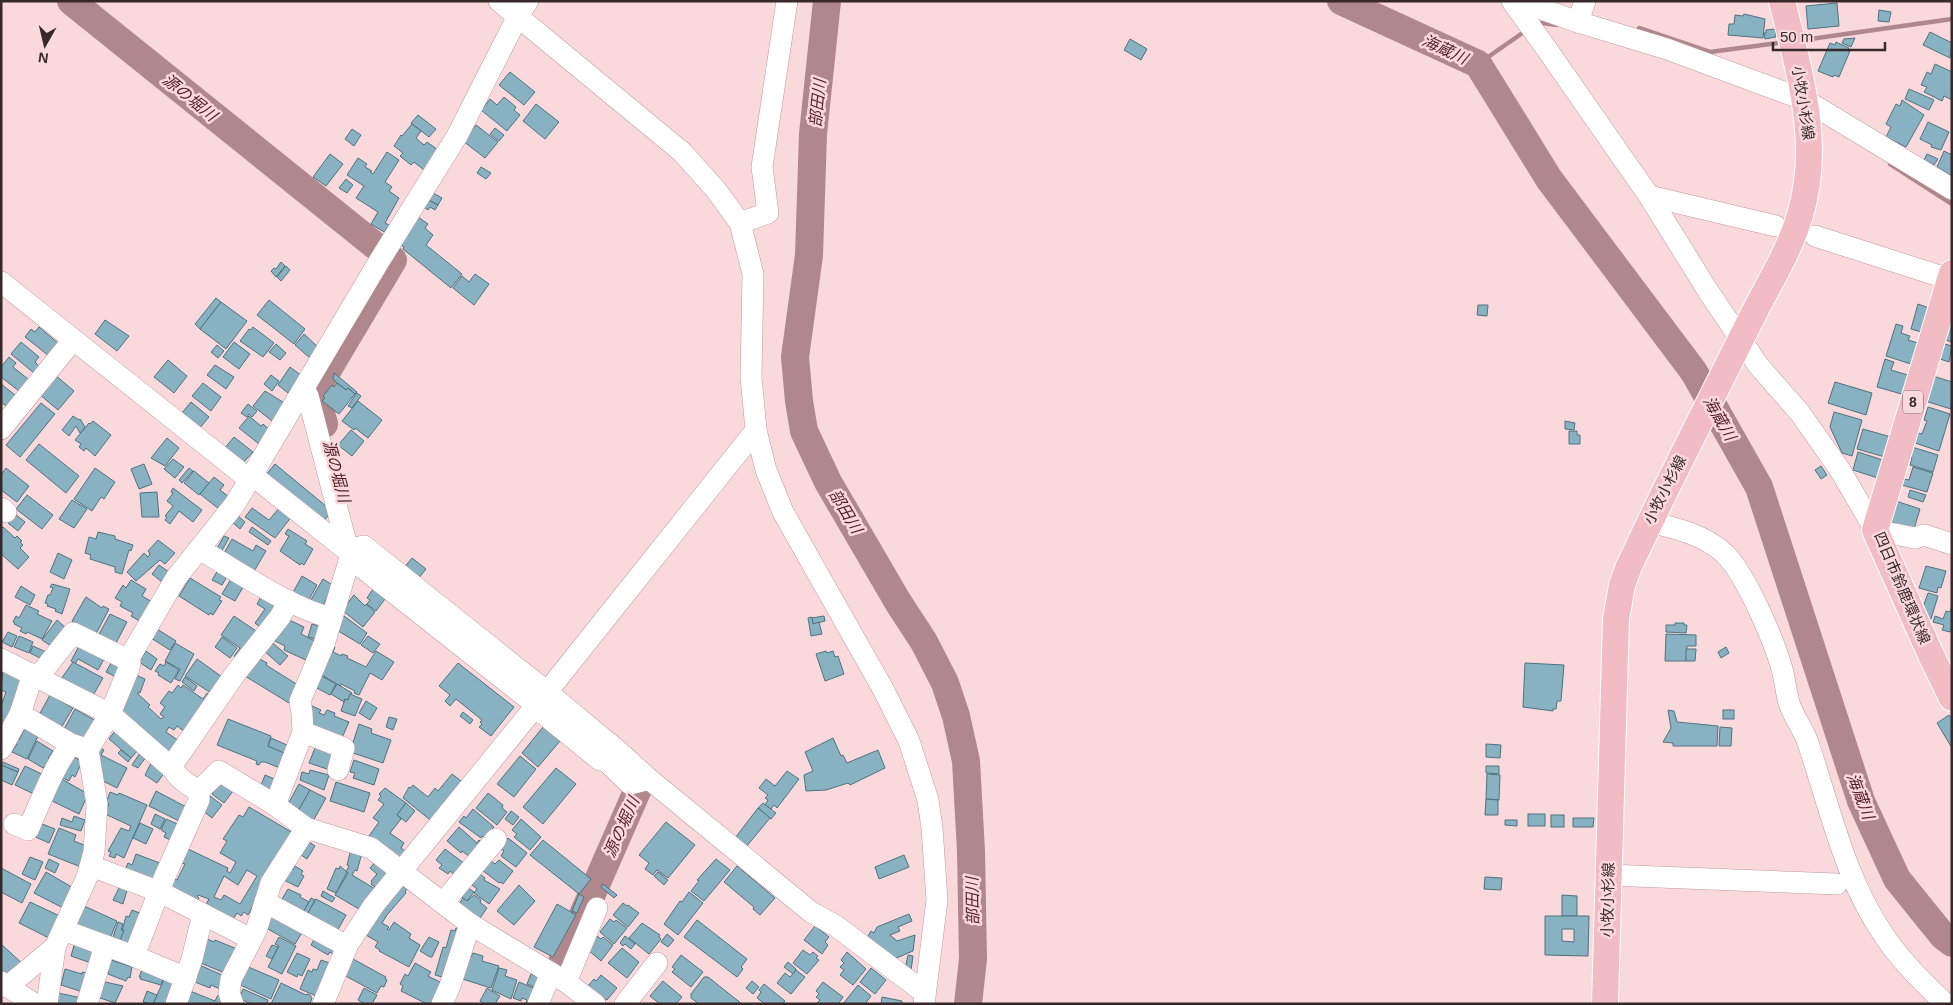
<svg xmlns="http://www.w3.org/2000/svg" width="1953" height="1005" viewBox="0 0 1953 1005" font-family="Helvetica,'Noto Sans JP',sans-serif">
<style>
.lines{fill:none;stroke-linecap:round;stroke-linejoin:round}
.stream{stroke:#af878c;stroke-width:4.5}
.river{stroke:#af878c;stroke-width:28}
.building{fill:#88b2c1;stroke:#4d727f;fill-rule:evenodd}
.minor-casing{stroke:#c0999e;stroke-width:22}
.major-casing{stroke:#fff;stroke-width:28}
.minor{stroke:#fff;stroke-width:21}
.major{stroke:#f1bcc4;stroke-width:26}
.major-bridge-casing{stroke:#fff;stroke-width:28;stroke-linecap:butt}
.major-bridge{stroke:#f1bcc4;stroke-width:26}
.labels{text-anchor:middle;stroke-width:5;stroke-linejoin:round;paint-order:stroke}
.shield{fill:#fad9dd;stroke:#725d60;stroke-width:1}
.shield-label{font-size:14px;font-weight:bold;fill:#37282a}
.street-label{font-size:15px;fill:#37282a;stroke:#fad9dd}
.water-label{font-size:16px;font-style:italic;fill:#521d28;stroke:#fad9dd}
</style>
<rect width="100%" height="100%" fill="#fad9dd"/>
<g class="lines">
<!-- stream -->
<g class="stream">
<path d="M 1542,23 L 1557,25"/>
<path d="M 1639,28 L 1710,52 L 1778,43"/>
<path d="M 1803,40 L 1952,19"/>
<path d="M 1478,64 L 1521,34"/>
<path d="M 1890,164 L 1952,204"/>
</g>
<!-- river -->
<g class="river">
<path d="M 71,1 L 393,260 L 315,391 L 324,424"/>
<path d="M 827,1 L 813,134 L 809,255 L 795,357 L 799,401 L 804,431 L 828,482 L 898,602 L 924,642 L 945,683 L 956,716 L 966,761 L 971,851 L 973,959 L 968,1004"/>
<path d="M 1341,1 L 1478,64 L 1549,179 L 1694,372 L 1759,487 L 1861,801 L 1897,879 L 1943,936 L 1952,943"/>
<path d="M 560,967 L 638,789 L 635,777 L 620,765"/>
</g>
</g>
<!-- building -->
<g class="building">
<path d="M 1837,3 L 1839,26 L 1808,29 L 1806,6 Z"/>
<path d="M 1879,10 L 1891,12 L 1889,22 L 1878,21 Z"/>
<path d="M 1744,14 L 1765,19 L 1763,38 L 1728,35 L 1729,24 L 1734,24 L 1735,15 L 1743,16 Z"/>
<path d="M 1775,29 L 1776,37 L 1765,39 L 1764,33 L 1766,33 L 1766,30 Z"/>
<path d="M 1930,32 L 1952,43 L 1950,58 L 1923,45 Z"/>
<path d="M 1855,38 L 1851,47 L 1842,43 L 1844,39 Z"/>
<path d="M 1130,39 L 1147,49 L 1141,60 L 1124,50 Z"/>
<path d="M 1836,42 L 1849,48 L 1848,51 L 1850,51 L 1839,77 L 1834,75 L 1833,77 L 1818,71 L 1830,43 L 1835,45 Z"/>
<path d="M 1935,64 L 1952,72 L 1952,100 L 1944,96 L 1942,101 L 1924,92 L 1927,87 L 1921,85 L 1927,72 L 1931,74 Z"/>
<path d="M 510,72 L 535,92 L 524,105 L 499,85 Z"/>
<path d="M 1909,89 L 1934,100 L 1929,110 L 1905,99 Z"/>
<path d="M 504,97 L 516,107 L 514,110 L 520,115 L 507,131 L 481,110 L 490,99 L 497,105 Z"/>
<path d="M 1902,100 L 1924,115 L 1906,147 L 1886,137 L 1891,127 L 1886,124 L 1896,104 L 1900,106 Z"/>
<path d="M 536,104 L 559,122 L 545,139 L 523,121 Z"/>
<path d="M 418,115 L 436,129 L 429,137 L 411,123 Z"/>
<path d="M 1928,122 L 1949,132 L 1941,150 L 1931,147 L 1932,145 L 1920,139 Z"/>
<path d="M 412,124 L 421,131 L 416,138 L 424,145 L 427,142 L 438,150 L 424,170 L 414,162 L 411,165 L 400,156 L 403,153 L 394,146 L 401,135 L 402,136 Z"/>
<path d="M 476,125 L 498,142 L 485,158 L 463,141 Z"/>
<path d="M 495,128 L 504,135 L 499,141 L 490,134 Z"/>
<path d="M 352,129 L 361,135 L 354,146 L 345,139 Z"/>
<path d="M 1944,151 L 1952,155 L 1952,176 L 1937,167 Z"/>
<path d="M 387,152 L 399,160 L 385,182 L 392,187 L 389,191 L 399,198 L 385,223 L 389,225 L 384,232 L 371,224 L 378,212 L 356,198 L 364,186 L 347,175 L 358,158 L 367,164 L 365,167 L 372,171 L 370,172 L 373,174 Z"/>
<path d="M 330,154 L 343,164 L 326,186 L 313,177 Z"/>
<path d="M 1927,154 L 1938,159 L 1934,165 L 1924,160 Z"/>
<path d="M 481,167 L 491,173 L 486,179 L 477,173 Z"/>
<path d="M 346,179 L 353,185 L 347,193 L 339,188 Z"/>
<path d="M 433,193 L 442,198 L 438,205 L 429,200 Z"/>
<path d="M 428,200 L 438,205 L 435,210 L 430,207 L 428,210 L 424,207 Z"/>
<path d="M 418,217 L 428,224 L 425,228 L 433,235 L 426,245 L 462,274 L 451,288 L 403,249 L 404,247 L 401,245 Z"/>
<path d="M 281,262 L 285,266 L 276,277 L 271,271 L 274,268 L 276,269 Z"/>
<path d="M 286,266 L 290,270 L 281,281 L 277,277 Z"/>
<path d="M 475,274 L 489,284 L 474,305 L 453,288 L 462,276 L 469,282 Z"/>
<path d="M 216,298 L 221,302 L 200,329 L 195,324 Z"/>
<path d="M 269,300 L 305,329 L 294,344 L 257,315 Z"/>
<path d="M 221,302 L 247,321 L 226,349 L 200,329 Z"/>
<path d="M 1918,304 L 1932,309 L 1925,333 L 1911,329 Z"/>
<path d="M 1478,305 L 1488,305 L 1487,316 L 1477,315 Z"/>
<path d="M 1952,319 L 1952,342 L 1945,340 Z"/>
<path d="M 105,320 L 129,336 L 117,351 L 95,334 Z"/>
<path d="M 1896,324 L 1903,326 L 1901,333 L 1910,336 L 1908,340 L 1918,343 L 1914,365 L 1886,356 Z"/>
<path d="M 39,327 L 59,344 L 49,356 L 25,337 L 31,329 L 35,332 Z"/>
<path d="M 253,327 L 274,343 L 263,357 L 240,341 L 249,329 L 251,330 Z"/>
<path d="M 304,334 L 319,348 L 310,358 L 295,345 Z"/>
<path d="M 21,342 L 39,357 L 35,362 L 40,367 L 34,373 L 11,354 Z"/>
<path d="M 234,342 L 250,354 L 239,369 L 223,357 Z"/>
<path d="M 1941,343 L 1952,346 L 1949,362 L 1937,358 Z"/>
<path d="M 276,344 L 286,353 L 280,360 L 269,352 Z"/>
<path d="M 217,345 L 224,351 L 218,358 L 211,352 Z"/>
<path d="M 9,357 L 16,363 L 13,367 L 28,379 L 19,391 L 1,377 L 1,367 Z"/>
<path d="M 1885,359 L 1894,362 L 1891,370 L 1911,376 L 1905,395 L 1877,387 Z"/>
<path d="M 168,360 L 187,376 L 174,393 L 154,377 Z"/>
<path d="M 215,365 L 234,377 L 226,389 L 207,375 Z"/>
<path d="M 290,367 L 302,376 L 288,393 L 278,385 Z"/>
<path d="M 334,373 L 357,392 L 355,394 L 348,388 L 346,390 L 333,379 Z"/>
<path d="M 55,375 L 74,391 L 58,410 L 39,394 Z"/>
<path d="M 271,375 L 279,381 L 272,391 L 264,384 Z"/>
<path d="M 1933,376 L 1952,382 L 1951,409 L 1925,401 Z"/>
<path d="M 1835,382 L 1872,393 L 1866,415 L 1828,403 Z"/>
<path d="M 203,383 L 221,397 L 211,411 L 192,396 Z"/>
<path d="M 337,383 L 346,390 L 348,388 L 355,394 L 339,414 L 322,401 L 325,398 L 323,396 L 332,385 L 334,387 Z"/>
<path d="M 1,384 L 15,395 L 6,406 L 1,402 Z"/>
<path d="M 265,391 L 286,404 L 272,421 L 253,406 Z"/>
<path d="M 357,393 L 361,396 L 352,408 L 348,406 Z"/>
<path d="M 358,401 L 382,420 L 368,438 L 355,428 L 354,430 L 342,421 Z"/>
<path d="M 191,402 L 209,417 L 199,429 L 181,414 Z"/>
<path d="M 41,403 L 55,414 L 20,457 L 6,445 Z"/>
<path d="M 248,404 L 257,411 L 252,417 L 249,414 L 247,417 L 241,413 Z"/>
<path d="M 1928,407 L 1950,414 L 1939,451 L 1912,442 L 1915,432 L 1922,434 L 1927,421 L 1924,420 Z"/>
<path d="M 1834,412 L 1862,420 L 1852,456 L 1842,453 L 1830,427 Z"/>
<path d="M 73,416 L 79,420 L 80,419 L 85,427 L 80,433 L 76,426 L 69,436 L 62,430 Z"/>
<path d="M 249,416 L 261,426 L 263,424 L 270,430 L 259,444 L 239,428 Z"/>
<path d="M 93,421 L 111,435 L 95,456 L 86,448 L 84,451 L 79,447 L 81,444 L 75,440 L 89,423 L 90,424 Z"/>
<path d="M 1565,421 L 1575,423 L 1574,430 L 1565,429 Z"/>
<path d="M 1863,429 L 1891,437 L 1885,457 L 1857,449 Z"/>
<path d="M 351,430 L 364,441 L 352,456 L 338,445 Z"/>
<path d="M 1569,431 L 1577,431 L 1577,435 L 1580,435 L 1580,444 L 1569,444 Z"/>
<path d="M 234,437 L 253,452 L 242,464 L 224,449 Z"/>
<path d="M 167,438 L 179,448 L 165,466 L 151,458 Z"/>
<path d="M 39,444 L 79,476 L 66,493 L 26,460 Z"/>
<path d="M 1912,447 L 1938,455 L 1933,472 L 1910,465 L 1912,457 L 1910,457 Z"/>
<path d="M 1858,452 L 1886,461 L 1881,479 L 1853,470 Z"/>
<path d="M 173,459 L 184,467 L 175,478 L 164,469 Z"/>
<path d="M 144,464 L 152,484 L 139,489 L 131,469 Z"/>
<path d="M 275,464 L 332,511 L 323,522 L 266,475 Z"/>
<path d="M 1821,466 L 1827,475 L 1821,479 L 1815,470 Z"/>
<path d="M 1913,467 L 1933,473 L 1927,492 L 1898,484 L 1900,478 L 1909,480 Z"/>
<path d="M 6,468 L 29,486 L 17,502 L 1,490 L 1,475 Z"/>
<path d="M 95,468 L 115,482 L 104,499 L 101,497 L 92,511 L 74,499 Z"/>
<path d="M 189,468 L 193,471 L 182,483 L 179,480 Z"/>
<path d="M 194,471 L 209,483 L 199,495 L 184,483 Z"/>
<path d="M 214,477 L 224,485 L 220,490 L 229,497 L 219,509 L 200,494 Z"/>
<path d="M 173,488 L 202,510 L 193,522 L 179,511 L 170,524 L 165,520 L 167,517 L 165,516 L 173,506 L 167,501 L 173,493 L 171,492 Z"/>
<path d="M 1910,490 L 1926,495 L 1923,502 L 1908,497 Z"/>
<path d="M 157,492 L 159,517 L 142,517 L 140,493 Z"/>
<path d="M 27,495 L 53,515 L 42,529 L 16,509 Z"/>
<path d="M 72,500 L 87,509 L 74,528 L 59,519 Z"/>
<path d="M 1896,501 L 1920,509 L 1914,529 L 1890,522 Z"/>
<path d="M 280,507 L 292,516 L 275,538 L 245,517 L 252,508 L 269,520 Z"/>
<path d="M 15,514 L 25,522 L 18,531 L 8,523 Z"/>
<path d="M 237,515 L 245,522 L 240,529 L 231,521 Z"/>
<path d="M 3,527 L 15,538 L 17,536 L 22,541 L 20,542 L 23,545 L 20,548 L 29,557 L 18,569 L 1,554 L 1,529 Z"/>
<path d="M 252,527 L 271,541 L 268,545 L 249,532 Z"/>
<path d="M 288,529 L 307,541 L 305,544 L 313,549 L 304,565 L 301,563 L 300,565 L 280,551 L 289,536 L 285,534 Z"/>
<path d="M 98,532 L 115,536 L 115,539 L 133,545 L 131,551 L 129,550 L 122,574 L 115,572 L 115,567 L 90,559 L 91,555 L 85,553 L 89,537 L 96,539 Z"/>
<path d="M 224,536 L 229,538 L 220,554 L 215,552 Z"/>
<path d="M 232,539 L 253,551 L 256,545 L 266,551 L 253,573 L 223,555 Z"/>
<path d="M 158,540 L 175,553 L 165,564 L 160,560 L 136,581 L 127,572 L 144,553 L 148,557 L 150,554 L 148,551 Z"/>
<path d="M 58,553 L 72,560 L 64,579 L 50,572 Z"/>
<path d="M 412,558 L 426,569 L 417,580 L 403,569 Z"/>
<path d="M 159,565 L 169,572 L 162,582 L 152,574 Z"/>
<path d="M 1926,566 L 1946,571 L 1941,588 L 1938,587 L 1937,593 L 1919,588 Z"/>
<path d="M 218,570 L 228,575 L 222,585 L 212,580 Z"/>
<path d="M 302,576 L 317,585 L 306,605 L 291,596 Z"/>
<path d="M 190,578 L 221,597 L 219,600 L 222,601 L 213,615 L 210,613 L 209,615 L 179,596 Z"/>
<path d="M 231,579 L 246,582 L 235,601 L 222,594 Z"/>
<path d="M 323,579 L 334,586 L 320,610 L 309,603 Z"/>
<path d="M 131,580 L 146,589 L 142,596 L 154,603 L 141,622 L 131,616 L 133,613 L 120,606 L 122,602 L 115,598 L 123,585 L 126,588 Z"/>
<path d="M 52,584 L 70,589 L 62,614 L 55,611 L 56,609 L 47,606 L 48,604 L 45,603 L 48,595 L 50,595 L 53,588 L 50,587 Z"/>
<path d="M 21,586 L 35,595 L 30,605 L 15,597 Z"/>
<path d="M 373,589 L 385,599 L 376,611 L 367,604 L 370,600 L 367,598 Z"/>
<path d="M 263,593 L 283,604 L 265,631 L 255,623 L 265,609 L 257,604 Z"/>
<path d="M 1928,593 L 1938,596 L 1931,619 L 1925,618 L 1922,610 Z"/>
<path d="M 354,595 L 365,606 L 366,604 L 375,612 L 363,627 L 342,610 Z"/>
<path d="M 86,597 L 102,608 L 103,606 L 109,609 L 96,634 L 72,621 Z"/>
<path d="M 26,605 L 39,611 L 37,614 L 52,621 L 42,639 L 27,632 L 26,634 L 20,631 L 22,628 L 14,624 L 15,623 L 13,622 L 16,616 L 19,618 Z"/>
<path d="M 1952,605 L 1952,627 L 1950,632 L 1942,630 L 1944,625 L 1933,622 L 1935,616 L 1943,619 L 1946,611 L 1950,612 Z"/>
<path d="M 340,613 L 367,633 L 360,644 L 335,629 Z"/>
<path d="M 110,614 L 127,622 L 115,645 L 98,636 Z"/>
<path d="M 234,616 L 262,635 L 241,662 L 234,656 L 240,648 L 221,635 Z"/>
<path d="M 824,616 L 825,621 L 813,624 L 812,618 Z"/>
<path d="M 812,617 L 813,624 L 819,622 L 822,634 L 811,636 L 808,618 Z"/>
<path d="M 285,618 L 304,627 L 301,634 L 319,643 L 310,662 L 284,650 L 285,646 L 275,641 Z"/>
<path d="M 57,620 L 66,628 L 51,646 L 42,640 Z"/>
<path d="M 1675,623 L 1684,623 L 1684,625 L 1687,625 L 1686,633 L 1666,632 L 1666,625 L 1675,625 Z"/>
<path d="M 312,624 L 324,627 L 320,640 L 308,637 Z"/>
<path d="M 157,629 L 176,641 L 170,650 L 151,638 Z"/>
<path d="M 8,632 L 17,636 L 12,647 L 2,642 Z"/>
<path d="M 1666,634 L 1696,635 L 1696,646 L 1687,646 L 1686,661 L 1665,661 Z"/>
<path d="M 19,636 L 33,642 L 29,653 L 14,647 Z"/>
<path d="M 368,636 L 380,644 L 373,653 L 361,645 Z"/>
<path d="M 222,637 L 237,648 L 230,658 L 215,647 Z"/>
<path d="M 268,639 L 288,656 L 280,665 L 261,648 Z"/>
<path d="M 175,643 L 194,654 L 180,681 L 175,679 L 180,669 L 165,661 Z"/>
<path d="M 331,645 L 335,647 L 333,652 L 341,656 L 342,654 L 348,656 L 347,658 L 366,667 L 376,651 L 394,662 L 382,680 L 370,673 L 359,695 L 354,693 L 355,691 L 341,684 L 340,686 L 322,675 Z"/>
<path d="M 33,646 L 46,652 L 42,659 L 30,653 Z"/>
<path d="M 79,646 L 104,659 L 98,670 L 78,659 L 75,664 L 71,661 Z"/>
<path d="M 1726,647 L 1729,653 L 1721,658 L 1718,652 Z"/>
<path d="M 1686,649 L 1696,649 L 1695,661 L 1686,661 Z"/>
<path d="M 146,651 L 157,659 L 151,670 L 139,662 Z"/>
<path d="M 826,651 L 827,653 L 833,651 L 835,657 L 838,656 L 844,674 L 825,681 L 816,654 Z"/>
<path d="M 252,655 L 267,663 L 266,665 L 298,685 L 289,703 L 240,673 Z"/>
<path d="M 197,659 L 225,679 L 214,695 L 185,676 Z"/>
<path d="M 73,662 L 103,678 L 91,699 L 61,679 Z"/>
<path d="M 166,662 L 179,670 L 171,683 L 158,675 L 159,673 L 155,671 L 160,664 L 164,666 Z"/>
<path d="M 111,663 L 122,668 L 118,678 L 106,672 Z"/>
<path d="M 458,663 L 514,707 L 491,736 L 479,727 L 482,724 L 480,722 L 482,720 L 456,699 L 450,706 L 445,701 L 450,695 L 439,686 Z"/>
<path d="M 1525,663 L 1564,665 L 1561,701 L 1557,701 L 1556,709 L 1553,709 L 1553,711 L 1523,707 Z"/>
<path d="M 3,671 L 25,680 L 1,730 L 1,706 L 6,692 L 1,690 Z"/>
<path d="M 134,674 L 145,679 L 140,693 L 138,692 L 138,694 L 150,705 L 148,707 L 161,719 L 164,717 L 160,714 L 165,707 L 160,703 L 169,691 L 172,693 L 178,685 L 181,688 L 183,685 L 203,699 L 207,693 L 213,697 L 170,761 L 118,715 ZM 177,726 L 185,732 L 179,741 L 166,732 L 169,727 L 174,730 Z"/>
<path d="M 320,675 L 336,684 L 330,695 L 315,687 Z"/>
<path d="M 185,677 L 197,686 L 194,691 L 182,682 Z"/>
<path d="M 337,684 L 352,693 L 348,700 L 345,699 L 344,702 L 331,694 Z"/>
<path d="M 350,694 L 362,699 L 355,716 L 341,711 L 345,699 L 348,700 Z"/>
<path d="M 50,695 L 73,708 L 61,728 L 39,715 Z"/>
<path d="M 366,701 L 377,708 L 370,720 L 359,713 Z"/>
<path d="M 308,704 L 321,710 L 319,713 L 324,715 L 327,710 L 335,713 L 334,716 L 349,722 L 341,740 L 309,724 Z"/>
<path d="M 75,709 L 98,722 L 85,744 L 63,731 Z"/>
<path d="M 1668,710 L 1674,711 L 1677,722 L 1718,726 L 1717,746 L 1673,746 L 1673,743 L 1663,742 L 1671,728 Z"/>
<rect x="1723" y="710" width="11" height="9"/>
<path d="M 463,712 L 473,720 L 470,724 L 460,716 Z"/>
<path d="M 1949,715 L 1952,719 L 1952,748 L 1937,723 Z"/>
<path d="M 389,717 L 397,719 L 393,730 L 386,727 Z"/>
<path d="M 228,719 L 271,736 L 268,746 L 286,753 L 280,768 L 265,762 L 261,762 L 259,765 L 256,764 L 257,761 L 217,745 Z"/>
<path d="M 28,723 L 41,730 L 27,759 L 12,752 L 17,744 L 14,743 L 16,738 L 19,740 L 24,730 L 21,729 Z"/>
<path d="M 359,724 L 372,729 L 371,733 L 391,740 L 383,763 L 350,752 Z"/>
<path d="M 118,727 L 141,747 L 131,758 L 109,739 Z"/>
<path d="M 543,727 L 560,741 L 538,767 L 522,753 Z"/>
<path d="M 1720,727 L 1732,728 L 1731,746 L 1719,746 Z"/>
<path d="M 271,738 L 287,745 L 284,753 L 268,746 Z"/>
<path d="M 833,738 L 841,756 L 843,755 L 847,763 L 878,750 L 885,768 L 850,785 L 848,783 L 826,790 L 806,791 L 804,775 L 813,771 L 805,752 Z"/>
<path d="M 37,741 L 53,751 L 48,758 L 51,760 L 48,766 L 46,765 L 43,768 L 28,759 Z"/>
<path d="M 1486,744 L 1501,745 L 1500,758 L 1486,757 Z"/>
<path d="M 97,746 L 104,750 L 101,755 L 127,768 L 117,788 L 97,778 Z"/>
<path d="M 315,748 L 332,752 L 330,770 L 309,763 Z"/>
<path d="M 121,750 L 131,758 L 128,762 L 118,753 Z"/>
<path d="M 140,753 L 146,757 L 138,768 L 132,765 Z"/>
<path d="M 70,755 L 81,761 L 81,764 L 75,777 L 72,775 L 69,781 L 59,776 Z"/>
<path d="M 520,756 L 536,769 L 514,797 L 497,784 Z"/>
<path d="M 153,759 L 167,769 L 157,783 L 145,775 Z"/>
<path d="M 354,760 L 379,769 L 374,785 L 353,778 L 355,773 L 350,772 Z"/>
<path d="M 3,762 L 19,769 L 18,772 L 1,765 Z"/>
<path d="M 1,765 L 18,772 L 12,785 L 1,780 Z"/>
<path d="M 25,766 L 48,777 L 38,796 L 15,785 Z"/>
<path d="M 1486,766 L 1499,766 L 1499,774 L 1486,773 Z"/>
<path d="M 556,768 L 576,784 L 543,824 L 523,807 Z"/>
<path d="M 310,770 L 329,775 L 324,790 L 300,780 L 302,772 L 309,774 Z"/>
<path d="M 787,771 L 799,779 L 777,808 L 774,805 L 771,809 L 765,805 L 768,800 L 765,798 L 768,795 L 759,788 L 766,779 L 775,786 Z"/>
<path d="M 452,774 L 465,784 L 434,823 L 403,798 L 409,787 L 411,788 L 413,785 L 428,797 L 435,788 L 438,791 Z"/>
<path d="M 1487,774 L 1500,775 L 1499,800 L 1486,799 Z"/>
<path d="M 265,775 L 277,780 L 271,793 L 260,788 Z"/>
<path d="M 58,777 L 88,794 L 79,814 L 48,799 Z"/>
<path d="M 221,782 L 233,791 L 224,803 L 212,794 Z"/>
<path d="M 336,782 L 370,793 L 364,812 L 330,801 Z"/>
<path d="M 299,784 L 310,790 L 298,812 L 287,806 Z"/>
<path d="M 385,788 L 406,803 L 397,815 L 401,819 L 390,833 L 404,843 L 401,848 L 409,854 L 402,863 L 369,836 L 379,822 L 373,818 L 384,804 L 378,800 L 381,796 L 379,794 Z"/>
<path d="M 310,790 L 326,798 L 313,821 L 297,813 Z"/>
<path d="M 156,791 L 190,809 L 183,823 L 149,806 Z"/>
<path d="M 110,792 L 118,795 L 119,793 L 147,805 L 124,858 L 116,854 L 115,858 L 109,856 L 111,852 L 108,851 L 121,828 L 129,831 L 131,826 L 105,814 L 109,804 L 106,803 Z"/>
<path d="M 488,793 L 503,805 L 502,808 L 507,812 L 497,825 L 476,808 Z"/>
<path d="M 210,796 L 222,805 L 212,818 L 201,809 Z"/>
<path d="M 1486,799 L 1498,800 L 1498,815 L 1485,815 Z"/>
<path d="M 406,803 L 415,811 L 406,822 L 397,815 Z"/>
<path d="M 763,803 L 776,813 L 771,819 L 758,808 Z"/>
<path d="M 249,807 L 293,833 L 248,915 L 244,912 L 241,916 L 237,913 L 232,921 L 204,908 L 209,899 L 198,895 L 197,896 L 199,898 L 195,907 L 169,889 L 174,879 L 177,880 L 185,864 L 182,863 L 188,849 L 228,868 L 227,871 L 230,873 L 236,862 L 220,853 L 227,841 L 223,839 L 239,815 L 243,817 ZM 247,870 L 257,876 L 240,904 L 224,895 L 221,900 L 214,897 L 224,876 L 238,885 Z"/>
<path d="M 758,808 L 770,818 L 746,847 L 735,838 Z"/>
<path d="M 473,809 L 494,827 L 485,838 L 482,836 L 481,838 L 459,822 L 464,816 L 466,818 Z"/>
<path d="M 511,811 L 519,817 L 513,825 L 505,819 Z"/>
<path d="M 155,814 L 165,819 L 160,829 L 151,824 Z"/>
<rect x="1528" y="814" width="17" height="12"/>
<rect x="1551" y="815" width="13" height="12"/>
<path d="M 74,816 L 85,820 L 81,831 L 60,825 L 62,818 L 72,822 Z"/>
<path d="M 1573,818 L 1594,818 L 1593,827 L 1573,827 Z"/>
<path d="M 166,819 L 182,826 L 175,842 L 164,837 L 166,833 L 161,830 Z"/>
<path d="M 521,819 L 541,837 L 530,850 L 514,837 L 517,834 L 512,830 Z"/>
<path d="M 1505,820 L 1517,820 L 1517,826 L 1505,825 Z"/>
<path d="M 37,822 L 55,829 L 49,843 L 31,835 Z"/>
<path d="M 666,822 L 695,845 L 668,878 L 657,870 L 653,875 L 645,869 L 649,863 L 639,855 Z"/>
<path d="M 140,823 L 153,829 L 146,844 L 133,838 Z"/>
<path d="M 459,827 L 477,843 L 479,840 L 482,843 L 470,857 L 462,851 L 461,853 L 447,841 Z"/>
<path d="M 59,828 L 76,835 L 74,841 L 89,847 L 81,867 L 48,854 Z"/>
<path d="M 508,838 L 527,853 L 516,867 L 501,856 L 504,851 L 500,848 Z"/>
<path d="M 306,840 L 315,846 L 307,859 L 298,853 Z"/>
<path d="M 543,840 L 591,879 L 579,894 L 530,855 Z"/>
<path d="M 351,849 L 362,853 L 357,871 L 355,870 L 352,875 L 377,890 L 364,912 L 335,895 L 348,873 L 346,872 L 349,866 L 347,865 Z"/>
<path d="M 445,849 L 465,864 L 456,876 L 450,871 L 448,874 L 439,868 L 442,865 L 436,860 Z"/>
<path d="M 136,854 L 165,865 L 157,886 L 124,872 L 128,863 L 132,865 Z"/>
<path d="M 904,855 L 909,867 L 879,879 L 875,867 Z"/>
<path d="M 30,857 L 43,862 L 35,880 L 22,874 Z"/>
<path d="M 49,859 L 59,864 L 55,873 L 45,868 Z"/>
<path d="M 716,859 L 730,870 L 704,901 L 691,891 L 699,881 L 697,880 Z"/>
<path d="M 377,860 L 393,874 L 379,890 L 371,884 L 372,882 L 371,881 L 377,874 L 370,868 Z"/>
<path d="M 490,860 L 495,864 L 499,860 L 513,871 L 503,884 L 500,882 L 499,883 L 482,870 Z"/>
<path d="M 295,866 L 303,871 L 301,874 L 304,876 L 298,887 L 282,879 L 289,867 L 293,870 Z"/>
<path d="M 340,866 L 347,872 L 336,893 L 327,889 L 336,868 L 339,869 Z"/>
<path d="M 737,866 L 775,898 L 760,915 L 753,909 L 754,907 L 724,882 Z"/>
<path d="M 1,868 L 31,884 L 22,903 L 1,892 Z"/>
<path d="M 46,872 L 75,889 L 65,909 L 34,893 Z"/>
<path d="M 658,872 L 668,880 L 664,885 L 654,876 Z"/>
<path d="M 480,874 L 485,878 L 484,880 L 500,889 L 489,904 L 474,893 L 477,889 L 472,885 Z"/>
<path d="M 1485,877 L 1502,878 L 1501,890 L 1484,889 Z"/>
<path d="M 121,884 L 128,887 L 123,904 L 113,900 Z"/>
<path d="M 401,884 L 407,889 L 405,892 L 406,893 L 387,915 L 382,923 L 389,927 L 387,929 L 389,930 L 394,922 L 411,934 L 409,938 L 420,945 L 409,967 L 379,951 L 380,950 L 375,947 L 378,942 L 364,934 Z"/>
<path d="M 603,884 L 617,895 L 614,898 L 601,887 Z"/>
<path d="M 519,885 L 535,901 L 514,925 L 497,911 Z"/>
<path d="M 465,886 L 474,892 L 467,901 L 459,895 Z"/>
<path d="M 288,889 L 301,895 L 300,897 L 309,902 L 301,916 L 279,904 Z"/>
<path d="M 323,891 L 335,898 L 332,902 L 321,896 Z"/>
<path d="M 689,892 L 703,903 L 678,935 L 664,924 L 680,901 L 682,902 Z"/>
<path d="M 579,894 L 584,897 L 577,913 L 572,911 Z"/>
<path d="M 474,895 L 481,900 L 480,902 L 487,908 L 478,921 L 458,906 L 463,898 L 467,901 Z"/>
<path d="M 1562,895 L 1577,896 L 1577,916 L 1562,916 Z"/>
<path d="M 311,898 L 315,900 L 307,915 L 303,913 Z"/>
<path d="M 316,899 L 346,915 L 335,935 L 305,918 Z"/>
<path d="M 30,902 L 62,917 L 51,939 L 19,923 Z"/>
<path d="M 623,903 L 627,906 L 628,905 L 639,913 L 628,927 L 613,915 Z"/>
<path d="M 557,904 L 576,915 L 553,957 L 534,947 Z"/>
<path d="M 84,906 L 117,921 L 108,944 L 71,930 Z"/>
<path d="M 132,910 L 142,914 L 129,950 L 118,946 L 126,916 L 129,917 Z"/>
<path d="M 273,914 L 303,931 L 295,944 L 266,928 Z"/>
<path d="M 909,914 L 912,921 L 898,927 L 900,931 L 890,935 L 897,941 L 915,935 L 913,951 L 894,959 L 865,941 L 871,931 L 874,933 L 877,927 Z"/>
<path d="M 1545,916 L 1589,916 L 1588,956 L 1545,955 ZM 1562,929 L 1574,929 L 1574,942 L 1562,941 Z"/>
<path d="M 610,919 L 614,922 L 616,920 L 627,928 L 614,944 L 600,932 Z"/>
<path d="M 697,920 L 747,959 L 741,967 L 743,969 L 737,977 L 684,937 Z"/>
<path d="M 118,922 L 123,924 L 121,930 L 124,930 L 118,946 L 111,943 Z"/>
<path d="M 642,923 L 660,935 L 659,937 L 661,939 L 649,954 L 629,938 Z"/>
<path d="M 815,926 L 829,937 L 825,942 L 828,945 L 822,954 L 804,940 Z"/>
<path d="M 456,928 L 459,929 L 442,977 L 435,975 L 443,947 L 446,948 L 451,930 L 455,931 Z"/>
<path d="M 317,934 L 339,946 L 334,955 L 330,952 L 328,955 L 311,945 Z"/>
<path d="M 667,934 L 674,940 L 668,947 L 661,942 Z"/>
<path d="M 597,936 L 601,939 L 603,937 L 613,945 L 601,961 L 587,949 Z"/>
<path d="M 625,936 L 635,944 L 631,949 L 625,944 L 623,946 L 620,943 Z"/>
<path d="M 279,937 L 296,946 L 282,974 L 268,967 L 279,946 L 275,944 Z"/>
<path d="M 429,937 L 439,942 L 432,957 L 430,957 L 420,951 Z"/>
<path d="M 205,938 L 214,942 L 215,940 L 237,949 L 227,974 L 196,961 Z"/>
<path d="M 75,942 L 96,949 L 91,963 L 71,956 Z"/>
<path d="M 1,944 L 24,965 L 8,979 L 1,973 Z"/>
<path d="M 272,945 L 278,947 L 272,959 L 266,956 Z"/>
<path d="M 622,948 L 639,962 L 627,978 L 608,963 Z"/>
<path d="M 803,950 L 810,955 L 813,952 L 818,956 L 816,958 L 819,960 L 807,974 L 793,963 Z"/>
<path d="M 847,952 L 866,969 L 853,985 L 840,975 L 844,970 L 840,967 L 844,963 L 841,960 Z"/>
<path d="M 297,953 L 310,959 L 302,976 L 298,974 L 297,977 L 287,972 Z"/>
<path d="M 473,953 L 483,956 L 482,961 L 499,966 L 491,988 L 456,977 L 463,954 L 471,957 Z"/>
<path d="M 681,955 L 703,972 L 691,987 L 672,972 L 675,969 L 672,967 Z"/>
<path d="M 908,955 L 913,956 L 911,970 L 905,969 Z"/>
<path d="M 108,959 L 132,967 L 130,978 L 128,977 L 126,981 L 108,974 L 109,971 L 104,969 Z"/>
<path d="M 353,959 L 386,977 L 385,979 L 387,980 L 384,987 L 381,986 L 377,993 L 342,974 Z"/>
<path d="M 321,960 L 335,965 L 321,998 L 300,989 L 308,970 L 312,972 L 313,969 L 317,970 Z"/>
<path d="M 788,962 L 796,969 L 793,974 L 784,967 Z"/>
<path d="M 195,963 L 222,975 L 222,990 L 211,985 L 210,988 L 195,982 Z"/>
<path d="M 415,963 L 431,972 L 428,976 L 444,984 L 434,1004 L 427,1004 L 401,991 L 403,986 L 400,984 L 405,974 L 408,976 Z"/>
<path d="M 144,965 L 165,974 L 161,985 L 140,979 L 141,977 L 139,977 Z"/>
<path d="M 246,966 L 279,980 L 271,999 L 238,984 Z"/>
<path d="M 499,968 L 507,970 L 505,976 L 517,980 L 511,999 L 492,990 Z"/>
<path d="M 871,968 L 886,980 L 875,994 L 860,982 Z"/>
<path d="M 65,969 L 82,974 L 82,972 L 91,974 L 86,993 L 61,985 Z"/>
<path d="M 796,970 L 805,977 L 791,994 L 777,983 L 785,973 L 790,977 Z"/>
<path d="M 531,974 L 541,978 L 537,988 L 527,984 Z"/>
<path d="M 601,975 L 617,988 L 607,1000 L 587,987 L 594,979 L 596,981 Z"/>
<path d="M 165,977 L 178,982 L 168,1004 L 153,1004 Z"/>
<path d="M 704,977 L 708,977 L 742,1004 L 699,1004 L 691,998 L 691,994 Z"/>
<path d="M 101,981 L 123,986 L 115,1003 L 97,997 Z"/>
<path d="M 663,981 L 682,997 L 676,1004 L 660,1004 L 650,996 Z"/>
<path d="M 752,981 L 759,987 L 753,994 L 746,988 Z"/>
<path d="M 519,982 L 536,989 L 530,1004 L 526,1003 L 527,1000 L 522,998 L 521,1001 L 513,998 Z"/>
<path d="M 823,982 L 843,997 L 838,1004 L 816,1004 L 820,1000 L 816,997 L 819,994 L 816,991 Z"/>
<path d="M 281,983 L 306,995 L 307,994 L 310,995 L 312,998 L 310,1004 L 271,1004 Z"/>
<path d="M 764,984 L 785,1001 L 782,1004 L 765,1004 L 757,998 L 761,992 L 759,990 Z"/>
<path d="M 858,985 L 871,996 L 865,1004 L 843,1004 Z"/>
<path d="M 364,988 L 377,995 L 372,1004 L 365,1004 L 358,1000 Z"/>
<path d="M 487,988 L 500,996 L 495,1004 L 484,1004 L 480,1001 Z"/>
<path d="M 243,989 L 268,1000 L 267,1004 L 251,1004 L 239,998 Z"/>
<path d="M 147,991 L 157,995 L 153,1004 L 143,1002 Z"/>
<path d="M 190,991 L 215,1001 L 218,995 L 227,999 L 227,1004 L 180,1004 Z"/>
<path d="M 58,993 L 82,998 L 81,1004 L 55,1004 Z"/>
<path d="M 882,997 L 902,1001 L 902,1004 L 881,1004 Z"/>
</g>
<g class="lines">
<!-- minor casing -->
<g class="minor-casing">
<g id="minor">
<path d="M 499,1 L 682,152 L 716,190 L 740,223 L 753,274 L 751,377 L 756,430 L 766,470 L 783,512 L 883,689 L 909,741 L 928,800 L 932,828 L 937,900 L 924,1004"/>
<path d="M 1512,1 L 1546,48 L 1649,196 L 1708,291 L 1758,365 L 1800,413 L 1840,470 L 1875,530 L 1915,538 L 1924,535 L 1952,544"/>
<path d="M 1519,1 L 1578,22 L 1585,1"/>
<path d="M 1578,22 L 1667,49 L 1805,100 L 1952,189"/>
<path d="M 1649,196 L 1776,226"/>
<path d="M 740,223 L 768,213 L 762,167 L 787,1"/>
<path d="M 1815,236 L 1952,280"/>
<path d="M 1,282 L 250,480"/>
<path d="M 1,429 L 73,340"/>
<path d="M 252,475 L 344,548 L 349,550 L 364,546 L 547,692 L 617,750 L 649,779 L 811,912 L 836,926 L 925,993"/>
<path d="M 1,508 L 6,512"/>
<path d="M 1649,522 C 1676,528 1705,535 1725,554 C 1746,575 1774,640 1782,669 C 1785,680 1786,692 1789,703 C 1793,716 1802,727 1807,740 C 1830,807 1844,878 1885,937 C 1902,962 1924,984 1946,1004"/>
<path d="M 199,549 C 238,571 289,608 332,618"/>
<path d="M 350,558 L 536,705"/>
<path d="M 1,659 L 110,714 L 173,769 C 178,779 190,786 199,791"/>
<path d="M 38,677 L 73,633 L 128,660 L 176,578 L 235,504 L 378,263 L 457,136 L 518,16 L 528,1"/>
<path d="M 535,707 L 600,760 L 604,759 L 630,784 L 649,779"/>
<path d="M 20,714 L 71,744 L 83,748"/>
<path d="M 303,732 L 344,748 L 338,770"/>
<path d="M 1,749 L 20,714 L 33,674"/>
<path d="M 171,767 L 235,674 L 280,617 L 289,601"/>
<path d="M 275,805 L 303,732 L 302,713 L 300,701 L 324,644 L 350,558 L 308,396 L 304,389"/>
<path d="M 14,824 L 28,830 C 41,801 52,770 71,744"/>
<path d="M 91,866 L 160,892 L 251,939"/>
<path d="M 1608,875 L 1837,884"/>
<path d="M 265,902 L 347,946"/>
<path d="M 443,903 L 496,839"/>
<path d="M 63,930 L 134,956 L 186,978"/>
<path d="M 134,956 L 165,876 L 199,800 L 199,791 L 219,771 L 275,805 L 306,828 L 371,848 L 470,924 L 566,982 L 595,1004"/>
<path d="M 1,982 L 34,1004"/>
<path d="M 566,982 L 597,908"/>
<path d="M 7,987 L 55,947"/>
<path d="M 47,1004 L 55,947 L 87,877 L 94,852 L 97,804 L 88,750 L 110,714 L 129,668 L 130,662 L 128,660"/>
<path d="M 87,1004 L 103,952"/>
<path d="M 176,1004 L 192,959 L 203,914"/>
<path d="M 233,1004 L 229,993 L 231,979 L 256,931 L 271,883 L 306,828"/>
<path d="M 323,1004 L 348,944 L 374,905 L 535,707 L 756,430"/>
<path d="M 442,1004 L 450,986 L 470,924"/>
<path d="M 538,1004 L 551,973"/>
<path d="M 625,1004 L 657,963"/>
</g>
</g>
<!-- major casing -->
<g class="major-casing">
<g id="major">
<path d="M 1952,273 L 1875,530 L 1931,655 L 1952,698"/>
<path d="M 1753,315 C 1769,283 1790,250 1800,215 C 1822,143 1799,72 1782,1"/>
<path d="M 1605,1004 L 1616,619 L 1622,585 L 1629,566 L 1664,493"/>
</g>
</g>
<!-- minor -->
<use href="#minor" class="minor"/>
<!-- major -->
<use href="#major" class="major"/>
<!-- major-bridge casing -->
<g class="major-bridge-casing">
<path id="major-bridge" d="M 1664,493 L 1753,315"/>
</g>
<!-- major-bridge -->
<use href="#major-bridge" class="major-bridge"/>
</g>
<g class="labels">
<!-- shield labels -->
<rect class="shield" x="1903" y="390.5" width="20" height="23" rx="4"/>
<g class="shield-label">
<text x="1913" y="407">8</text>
</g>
<!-- street labels -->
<g class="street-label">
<text transform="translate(1803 103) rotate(81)" y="5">小牧小杉線</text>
<text transform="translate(1665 490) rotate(-63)" y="5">小牧小杉線</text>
<text transform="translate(1902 588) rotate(67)" y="5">四日市鈴鹿環状線</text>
<text transform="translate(1608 900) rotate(-89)" y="5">小牧小杉線</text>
</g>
<!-- water labels -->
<g class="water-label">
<text transform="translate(1445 49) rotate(25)" y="6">海蔵川</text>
<text transform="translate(190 97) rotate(39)" y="6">源の堀川</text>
<text transform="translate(817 103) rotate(-84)" y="6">部田川</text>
<text transform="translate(1720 418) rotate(60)" y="6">海蔵川</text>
<text transform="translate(337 471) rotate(75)" y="6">源の堀川</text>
<text transform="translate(846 511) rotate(59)" y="6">部田川</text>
<text transform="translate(1861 796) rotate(69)" y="6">海蔵川</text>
<text transform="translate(621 827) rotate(-66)" y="6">源の堀川</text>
<text transform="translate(972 901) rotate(-91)" y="6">部田川</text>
</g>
</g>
<!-- border -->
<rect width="1953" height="1005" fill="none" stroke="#37282a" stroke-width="5"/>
<!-- north arrow -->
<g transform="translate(45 45) rotate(188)" stroke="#fad9dd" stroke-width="4" paint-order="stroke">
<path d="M0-4L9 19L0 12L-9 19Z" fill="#37282a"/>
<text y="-8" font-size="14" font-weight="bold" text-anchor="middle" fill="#37282a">N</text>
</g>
<!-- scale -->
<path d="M1773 42v8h112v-8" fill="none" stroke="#37282a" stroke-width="2.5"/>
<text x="1780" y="42" font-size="15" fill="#37282a" stroke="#fad9dd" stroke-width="4" paint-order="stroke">50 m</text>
</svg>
